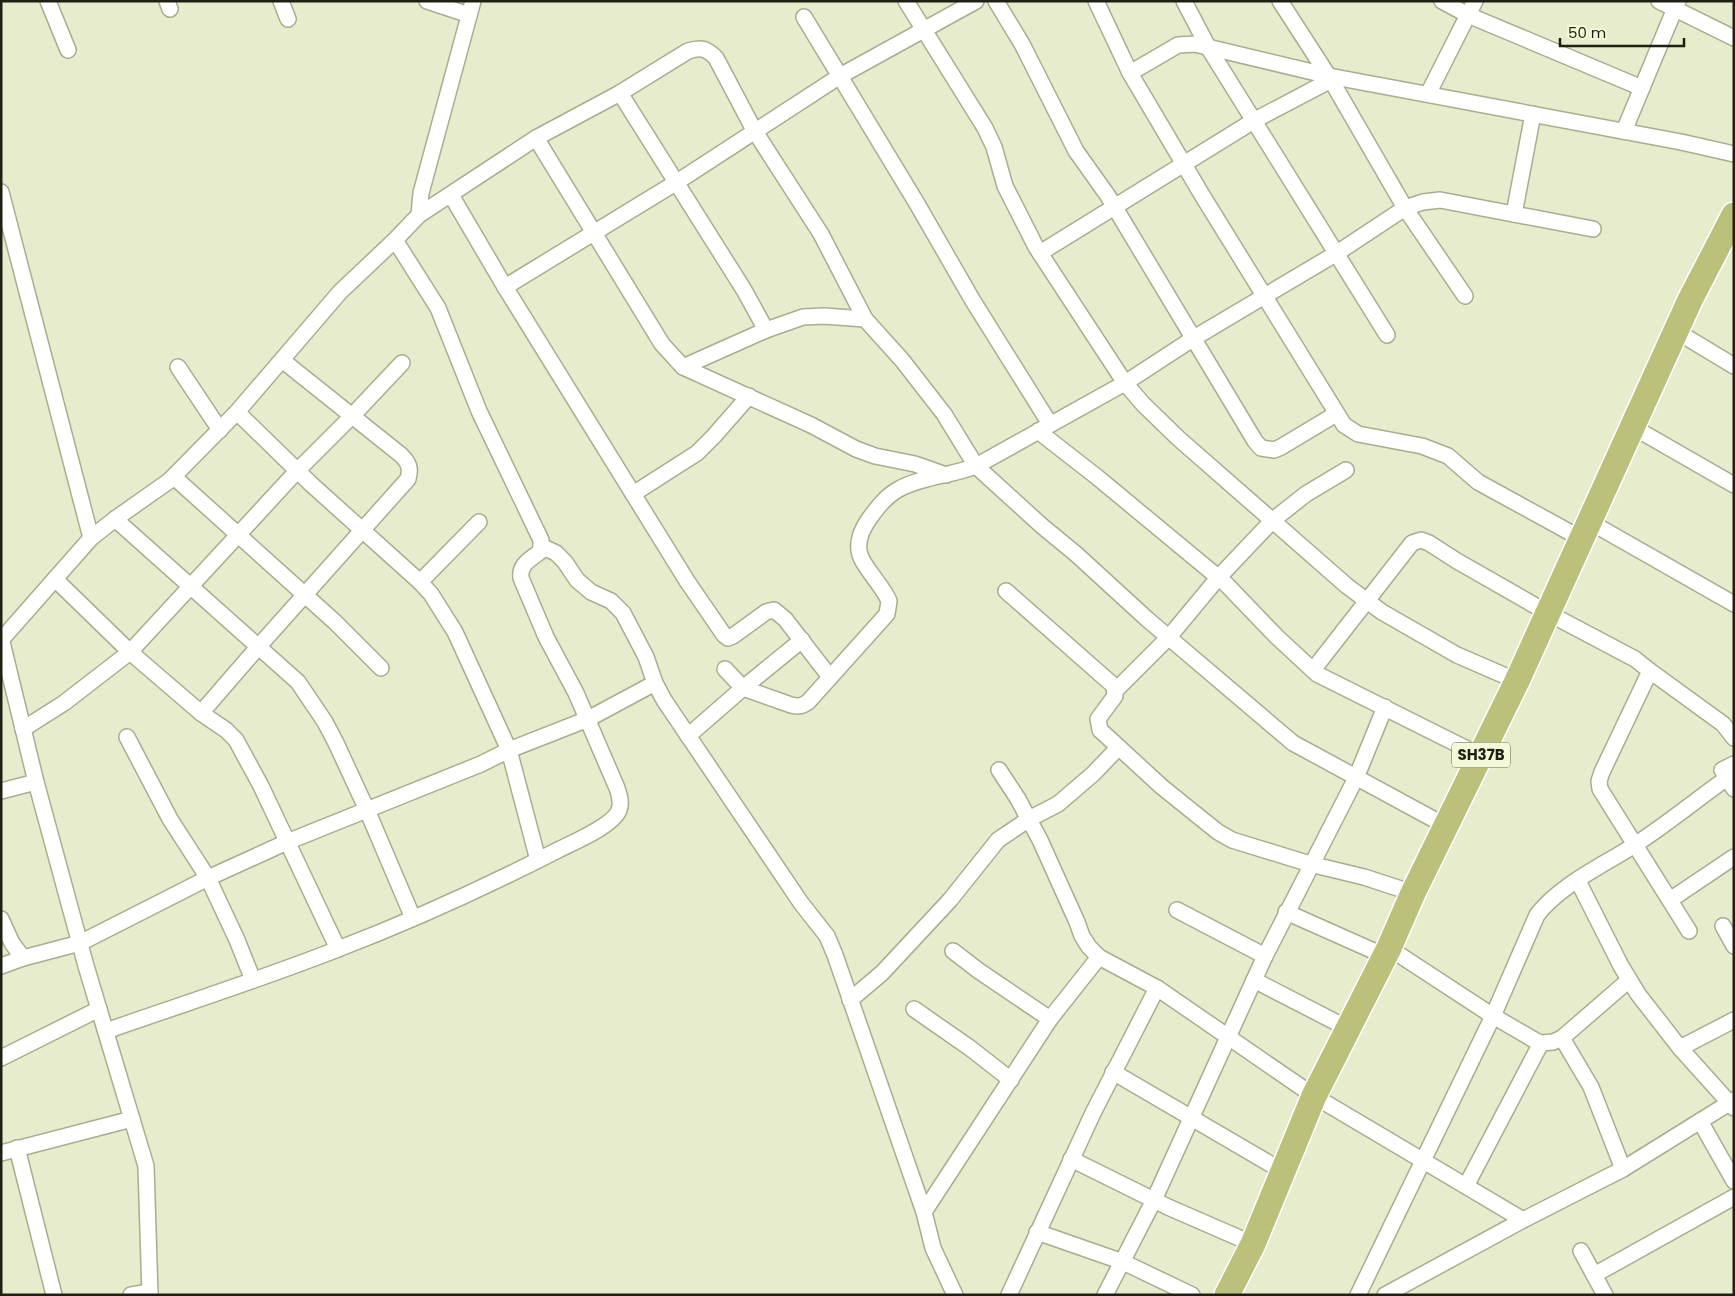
<svg xmlns="http://www.w3.org/2000/svg" width="1735" height="1296" viewBox="0 0 1735 1296" font-family="Poppins,sans-serif">
<style>
.lines{fill:none;stroke-linecap:round;stroke-linejoin:round}
.street-casing{stroke:#a8ad8f;stroke-width:18}
.primary-casing{stroke:#fff;stroke-width:28}
.street{stroke:#fff;stroke-width:15}
.primary{stroke:#bbc17a;stroke-width:25}
.labels{text-anchor:middle;stroke-width:4.5;stroke-linejoin:round;paint-order:stroke}
.shield{fill:#f4f9d9;stroke:#5e614f;stroke-width:1}
.shield-label{font-size:15px;font-weight:bold;fill:#1e2014}
</style>
<rect width="100%" height="100%" fill="#e7eccc"/>
<g class="lines">
<!-- street casing -->
<g class="street-casing">
<g id="street">
<path d="M 48,1 L 68,50"/>
<path d="M 167,1 L 170,9"/>
<path d="M 281,1 L 288,19"/>
<path d="M 427,1 L 469,15"/>
<path d="M 906,1 L 985,128 L 994,147 L 1005,186 L 1036,247 L 1125,383 L 1143,404 L 1178,438 L 1347,586 L 1382,612 L 1457,655 L 1517,681"/>
<path d="M 996,1 L 1022,44 L 1076,151 L 1108,196 L 1255,441 L 1261,448 L 1274,450 L 1281,447 L 1336,414"/>
<path d="M 1096,1 L 1130,73"/>
<path d="M 1184,1 L 1208,47 L 1387,335"/>
<path d="M 1280,1 L 1331,80 L 1405,208 L 1465,296"/>
<path d="M 1442,1 L 1468,15 L 1642,88"/>
<path d="M 1659,1 L 1734,38"/>
<path d="M 804,17 L 916,202 L 973,301 L 1050,424"/>
<path d="M 620,93 L 744,290 L 766,330"/>
<path d="M 1428,94 L 1475,1"/>
<path d="M 1624,131 L 1678,1"/>
<path d="M 536,138 L 662,344 L 683,367 L 766,330 L 803,317 L 824,316 L 865,319 L 902,360 L 944,414 L 976,466 L 1042,526 L 1076,554 L 1147,619 L 1293,743 L 1446,826"/>
<path d="M 1,192 L 91,538"/>
<path d="M 451,195 L 505,287 L 687,581 L 724,635 L 728,638 L 733,636 L 766,612 L 774,610 L 785,619 L 830,677"/>
<path d="M 1514,214 L 1533,114"/>
<path d="M 419,215 L 421,193 L 473,1"/>
<path d="M 1040,253 L 1255,120 L 1331,80"/>
<path d="M 505,287 L 677,182 L 840,76 L 976,1"/>
<path d="M 1676,331 L 1734,366"/>
<path d="M 178,367 L 220,430"/>
<path d="M 683,367 L 811,425 L 856,449 L 875,456 L 915,464 L 946,475"/>
<path d="M 237,412 L 311,484 L 420,582 L 431,594 L 455,632 L 509,750 L 538,860"/>
<path d="M 1633,427 L 1734,485"/>
<path d="M 1038,431 L 1097,477 L 1225,583 L 1277,637 L 1317,674 L 1481,756"/>
<path d="M 174,477 L 335,622 L 381,668"/>
<path d="M 633,494 L 697,453 L 714,436 L 749,396"/>
<path d="M 115,519 L 298,682 L 325,722 L 336,743 L 367,810 L 413,918"/>
<path d="M 1590,522 L 1734,604"/>
<path d="M 1582,539 L 1478,482 L 1448,456 L 1422,446 L 1358,434 L 1344,425 L 1202,195 L 1130,73 L 1178,45 L 1195,44 L 1329,76 L 1681,142 L 1734,154"/>
<path d="M 541,546 L 556,553 L 565,562 L 577,580 L 591,592 L 611,601 L 623,613 L 646,657 L 655,683 L 664,700 L 801,903 L 827,936 L 835,955 L 924,1212 L 933,1248 L 955,1295"/>
<path d="M 55,579 L 130,652 L 201,713 L 226,730 L 236,740 L 261,786 L 338,949"/>
<path d="M 420,582 L 479,522"/>
<path d="M 1006,591 L 1114,686 L 1115,696 L 1098,719 L 1100,730 L 1162,787 L 1218,832 L 1232,840 L 1310,864 L 1364,877 L 1413,893"/>
<path d="M 1,638 L 36,782 L 86,966 L 146,1166 L 150,1295"/>
<path d="M 2,639 L 91,538 L 115,519 L 169,481 L 237,412 L 340,292 L 395,240 L 419,215 L 536,138 L 620,93 L 688,51 C 701,47 706,48 716,58 L 754,130 L 821,234 L 865,319"/>
<path d="M 725,669 L 743,688 L 791,705 C 799,707 802,706 808,702 L 887,614 L 889,601 C 883,586 864,568 860,555 C 856,542 862,529 869,519 C 877,508 886,496 899,489 C 923,476 951,476 976,466 L 1125,383 L 1194,338 L 1337,253 L 1405,208 L 1423,202 L 1440,200 L 1593,229"/>
<path d="M 1313,670 L 1412,543 L 1421,540 L 1429,543 L 1457,561 L 1548,613 L 1635,659 L 1650,671 L 1602,772 L 1599,781 L 1600,789 L 1689,931"/>
<path d="M 1650,671 L 1723,724 L 1734,738"/>
<path d="M 1115,691 L 1169,637 L 1218,578 L 1273,520 L 1306,494 L 1346,470"/>
<path d="M 201,713 L 259,646 L 408,479 C 411,468 409,463 401,455 L 282,360"/>
<path d="M 23,729 L 64,703 L 130,652 L 297,471 L 352,416 L 402,363"/>
<path d="M 688,736 L 743,688 L 802,640"/>
<path d="M 127,737 L 170,819 L 208,878 L 237,940 L 253,980"/>
<path d="M 1734,764 L 1722,770 L 1734,789"/>
<path d="M 999,770 L 1018,799 L 1040,840 L 1077,922 L 1082,936 L 1089,947 L 1099,957 L 1157,988 L 1314,1096 L 1523,1220"/>
<path d="M 1,791 L 36,782"/>
<path d="M 1578,881 L 1621,966 L 1638,994 L 1680,1048 L 1734,1108"/>
<path d="M 1670,900 L 1734,857"/>
<path d="M 1177,910 L 1265,956"/>
<path d="M 1286,912 L 1385,956"/>
<path d="M 1,919 L 12,943 L 23,958 L 1,966"/>
<path d="M 1723,926 L 1734,946"/>
<path d="M 1389,948 L 1493,1016 L 1536,1041 L 1541,1043 L 1553,1042 L 1562,1038 L 1629,980"/>
<path d="M 953,951 L 979,971 L 1050,1019"/>
<path d="M 23,958 L 80,943 L 208,878 L 287,842 L 481,764 L 509,750 L 588,719 L 655,683"/>
<path d="M 1254,980 L 1349,1029"/>
<path d="M 850,1000 L 882,973 L 950,900 L 998,840 L 1029,819 L 1058,804 L 1093,774 L 1118,748"/>
<path d="M 914,1009 L 970,1048 L 1011,1080"/>
<path d="M 106,1031 C 183,1004 262,979 338,949 C 414,920 488,886 560,849 C 574,842 614,825 619,810 C 622,803 619,794 617,788 L 576,693 L 546,637 L 521,578 C 519,564 531,559 541,551 L 541,540 L 479,411 L 438,308 L 395,240"/>
<path d="M 1562,1038 L 1591,1087 L 1623,1169"/>
<path d="M 1680,1048 L 1734,1020"/>
<path d="M 1,1058 L 99,1009"/>
<path d="M 1113,1072 L 1284,1172"/>
<path d="M 1700,1121 L 1734,1181"/>
<path d="M 17,1148 L 54,1295"/>
<path d="M 1,1153 L 132,1119"/>
<path d="M 1071,1159 L 1168,1207 L 1253,1244"/>
<path d="M 1466,1186 L 1541,1043"/>
<path d="M 924,1212 L 1050,1019 L 1099,957"/>
<path d="M 1037,1232 L 1123,1262 L 1192,1295"/>
<path d="M 1581,1251 L 1605,1295"/>
<path d="M 1594,1275 L 1734,1197"/>
<path d="M 131,1295 L 150,1292"/>
<path d="M 1009,1295 L 1093,1113 L 1157,988"/>
<path d="M 1105,1295 L 1154,1200 L 1265,956 L 1356,778 L 1385,707"/>
<path d="M 1358,1295 L 1493,1016 L 1537,915 C 1560,885 1602,866 1633,846 C 1666,825 1696,800 1727,778"/>
<path d="M 1385,1295 L 1523,1220 L 1623,1169 L 1734,1100"/>
</g>
</g>
<!-- primary casing -->
<g class="primary-casing">
<path id="primary" d="M 1227,1295 L 1253,1244 L 1314,1096 L 1389,948 L 1413,893 L 1517,681 L 1690,300 L 1734,215"/>
</g>
<!-- street -->
<use href="#street" class="street"/>
<!-- primary -->
<use href="#primary" class="primary"/>
</g>
<g class="labels">
<!-- shield labels -->
<rect class="shield" x="1452" y="742.5" width="58" height="25" rx="4"/>
<g class="shield-label">
<text x="1481" y="760">SH37B</text>
</g>
</g>
<!-- border -->
<rect width="1735" height="1296" fill="none" stroke="#1e2014" stroke-width="5"/>
<!-- scale -->
<path d="M1560 38v8h124v-8" fill="none" stroke="#1e2014" stroke-width="2.5"/>
<text x="1568" y="38" font-size="15" fill="#1e2014" stroke="#f4f9d9" stroke-width="4" paint-order="stroke">50 m</text>
</svg>
